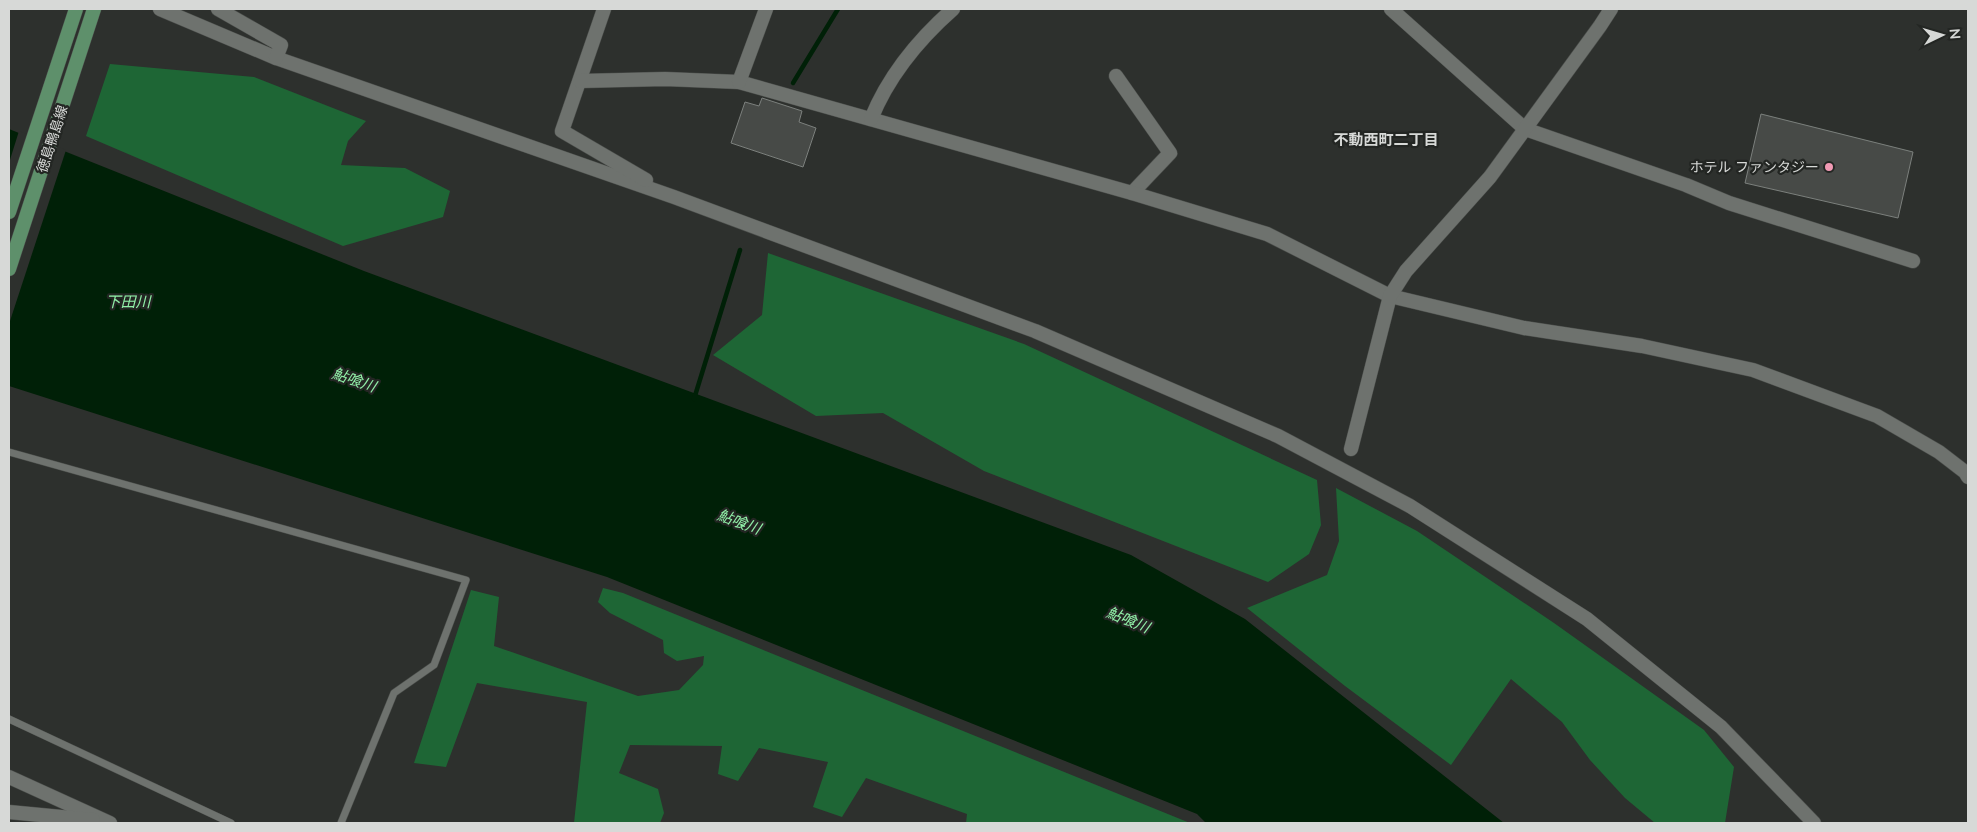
<svg xmlns="http://www.w3.org/2000/svg" width="1977" height="832" viewBox="0 0 1977 832" font-family="Lato,'Noto Sans JP',sans-serif">
<style>
.forest{fill:#1e6635}
.water{fill:#002007}
.pier{fill:#2d302d}
.lines{fill:none;stroke-linecap:round;stroke-linejoin:round}
.stream{stroke:#002007;stroke-width:4.5}
.building{fill:#474a47;stroke:#7c807d}
.service-casing{stroke:#4b4e4b;stroke-width:8}
.minor-casing{stroke:#4b4e4b;stroke-width:15}
.tertiary-casing{stroke:#4b4e4b;stroke-width:15}
.primary-casing{stroke:#4b4e4b;stroke-width:15}
.service{stroke:#6e726e;stroke-width:7}
.minor{stroke:#6e726e;stroke-width:14}
.tertiary{stroke:#6e726e;stroke-width:14}
.primary{stroke:#5e906b;stroke-width:14}
.poi-dot{fill:#f19ab4;stroke:#232623;stroke-width:2}
.labels{text-anchor:middle;stroke-width:4.5;stroke-linejoin:round;paint-order:stroke}
.street-label{font-size:14px;fill:#d7d9d7;stroke:#232623}
.poi-label{font-size:14px;fill:#d7d9d7;stroke:#232623;text-anchor:end}
.neighbourhood-label{font-size:15px;font-weight:bold;fill:#d7d9d7;stroke:#232623}
.water-label{font-size:15px;font-style:italic;fill:#91f0a8;stroke:#232623}
</style>
<rect width="100%" height="100%" fill="#2d302d"/>
<!-- forest -->
<g class="forest">
<path d="M 110,64 L 254,77 L 366,121 L 348,141 L 341,165 L 405,168 L 450,191 L 443,217 L 343,246 L 86,136 Z"/>
<path d="M 768,253 L 1024,344 L 1317,480 L 1321,525 L 1309,554 L 1268,582 L 984,471 L 883,413 L 816,416 L 713,355 L 762,315 Z"/>
<path d="M 1336,488 L 1417,531 L 1554,623 L 1704,730 L 1734,767 L 1725,823 L 1655,823 L 1625,798 L 1590,760 L 1562,722 L 1511,679 L 1451,765 L 1345,686 L 1247,608 L 1327,575 L 1339,541 Z"/>
<path d="M 603,588 L 623,593 L 1190,823 L 966,823 L 967,814 L 866,778 L 842,817 L 813,807 L 828,762 L 759,748 L 738,781 L 718,774 L 722,746 L 630,745 L 619,773 L 658,789 L 664,813 L 660,823 L 574,823 L 587,702 L 477,683 L 446,767 L 414,763 L 471,590 L 499,597 L 494,646 L 638,696 L 679,690 L 703,665 L 704,656 L 677,661 L 664,653 L 663,640 L 610,613 L 598,602 Z"/>
</g>
<!-- water -->
<path class="water" d="M 9,129 L 364,271 L 1131,555 L 1245,619 L 1504,823 L 1206,823 L 1197,814 L 607,577 L 9,386 Z"/>
<!-- pier -->
<path class="pier" d="M 19,131 L 66,150 L 9,324 L 9,163 Z"/>
<g class="lines">
<!-- stream -->
<g class="stream">
<path d="M 793,83 L 838,9"/>
<path d="M 694,399 L 740,250"/>
</g>
</g>
<!-- building -->
<g class="building">
<path d="M 762,98 L 802,111 L 799,122 L 816,128 L 803,167 L 731,143 L 745,102 L 759,106 Z"/>
<path d="M 1761,114 L 1913,152 L 1898,218 L 1745,183 Z"/>
</g>
<g class="lines">
<!-- service casing -->
<g class="service-casing">
<g id="service">
<path d="M 9,452 L 466,580 L 434,665 L 394,693 L 341,823"/>
<path d="M 9,719 L 231,823"/>
</g>
</g>
<!-- minor casing -->
<g class="minor-casing">
<g id="minor">
<path d="M 160,9 L 276,58 L 674,197 L 1035,331 L 1278,436 L 1410,506 L 1587,619 L 1721,727 L 1814,823"/>
<path d="M 218,9 L 281,45 L 276,58"/>
<path d="M 604,9 L 562,131 L 646,180"/>
<path d="M 1391,9 L 1525,129 L 1686,185 L 1729,203 L 1913,261"/>
<path d="M 1116,76 L 1170,153 L 1132,193"/>
<path d="M 580,81 L 665,79 L 739,82 L 1132,193 L 1267,234 L 1390,296 L 1524,328 L 1642,346 L 1753,370 L 1877,416 L 1939,452 L 1965,472 L 1968,477"/>
<path d="M 739,82 L 766,9"/>
<path d="M 871,119 C 888,77 919,39 953,9"/>
<path d="M 1351,449 L 1390,296 L 1406,271 L 1490,177 L 1600,26 L 1611,9"/>
</g>
</g>
<!-- tertiary casing -->
<g class="tertiary-casing">
<g id="tertiary">
<path d="M 9,777 L 110,823"/>
<path d="M 9,812 L 93,820"/>
</g>
</g>
<!-- primary casing -->
<g class="primary-casing">
<g id="primary">
<path d="M 9,212 L 76,9"/>
<path d="M 9,269 L 94,9"/>
</g>
</g>
<!-- service -->
<use href="#service" class="service"/>
<!-- minor -->
<use href="#minor" class="minor"/>
<!-- tertiary -->
<use href="#tertiary" class="tertiary"/>
<!-- primary -->
<use href="#primary" class="primary"/>
</g>
<!-- markers -->
<circle class="poi-dot" cx="1829" cy="167" r="5"/>
<g class="labels">
<!-- street labels -->
<g class="street-label">
<text transform="translate(52 139) rotate(-72)" y="5">徳島鴨島線</text>
</g>
<!-- poi labels -->
<g class="poi-label">
<text x="1819" y="172">ホテル ファンタジー</text>
</g>
<!-- neighbourhood labels -->
<g class="neighbourhood-label">
<text x="1386" y="145">不動西町二丁目</text>
</g>
<!-- water labels -->
<g class="water-label">
<text x="128" y="307">下田川</text>
<text transform="translate(354 380) rotate(19)" y="5">鮎喰川</text>
<text transform="translate(739 522) rotate(20)" y="5">鮎喰川</text>
<text transform="translate(1128 620) rotate(22)" y="5">鮎喰川</text>
</g>
</g>
<!-- border -->
<rect width="1977" height="832" fill="none" stroke="#d7d9d7" stroke-width="20"/>
<!-- north arrow -->
<g transform="translate(1942 35) rotate(85)" stroke="#232623" stroke-width="4" paint-order="stroke">
<path d="M0-4L9 19L0 12L-9 19Z" fill="#d7d9d7"/>
<text y="-8" font-size="14" font-weight="bold" text-anchor="middle" fill="#d7d9d7">N</text>
</g>
</svg>
